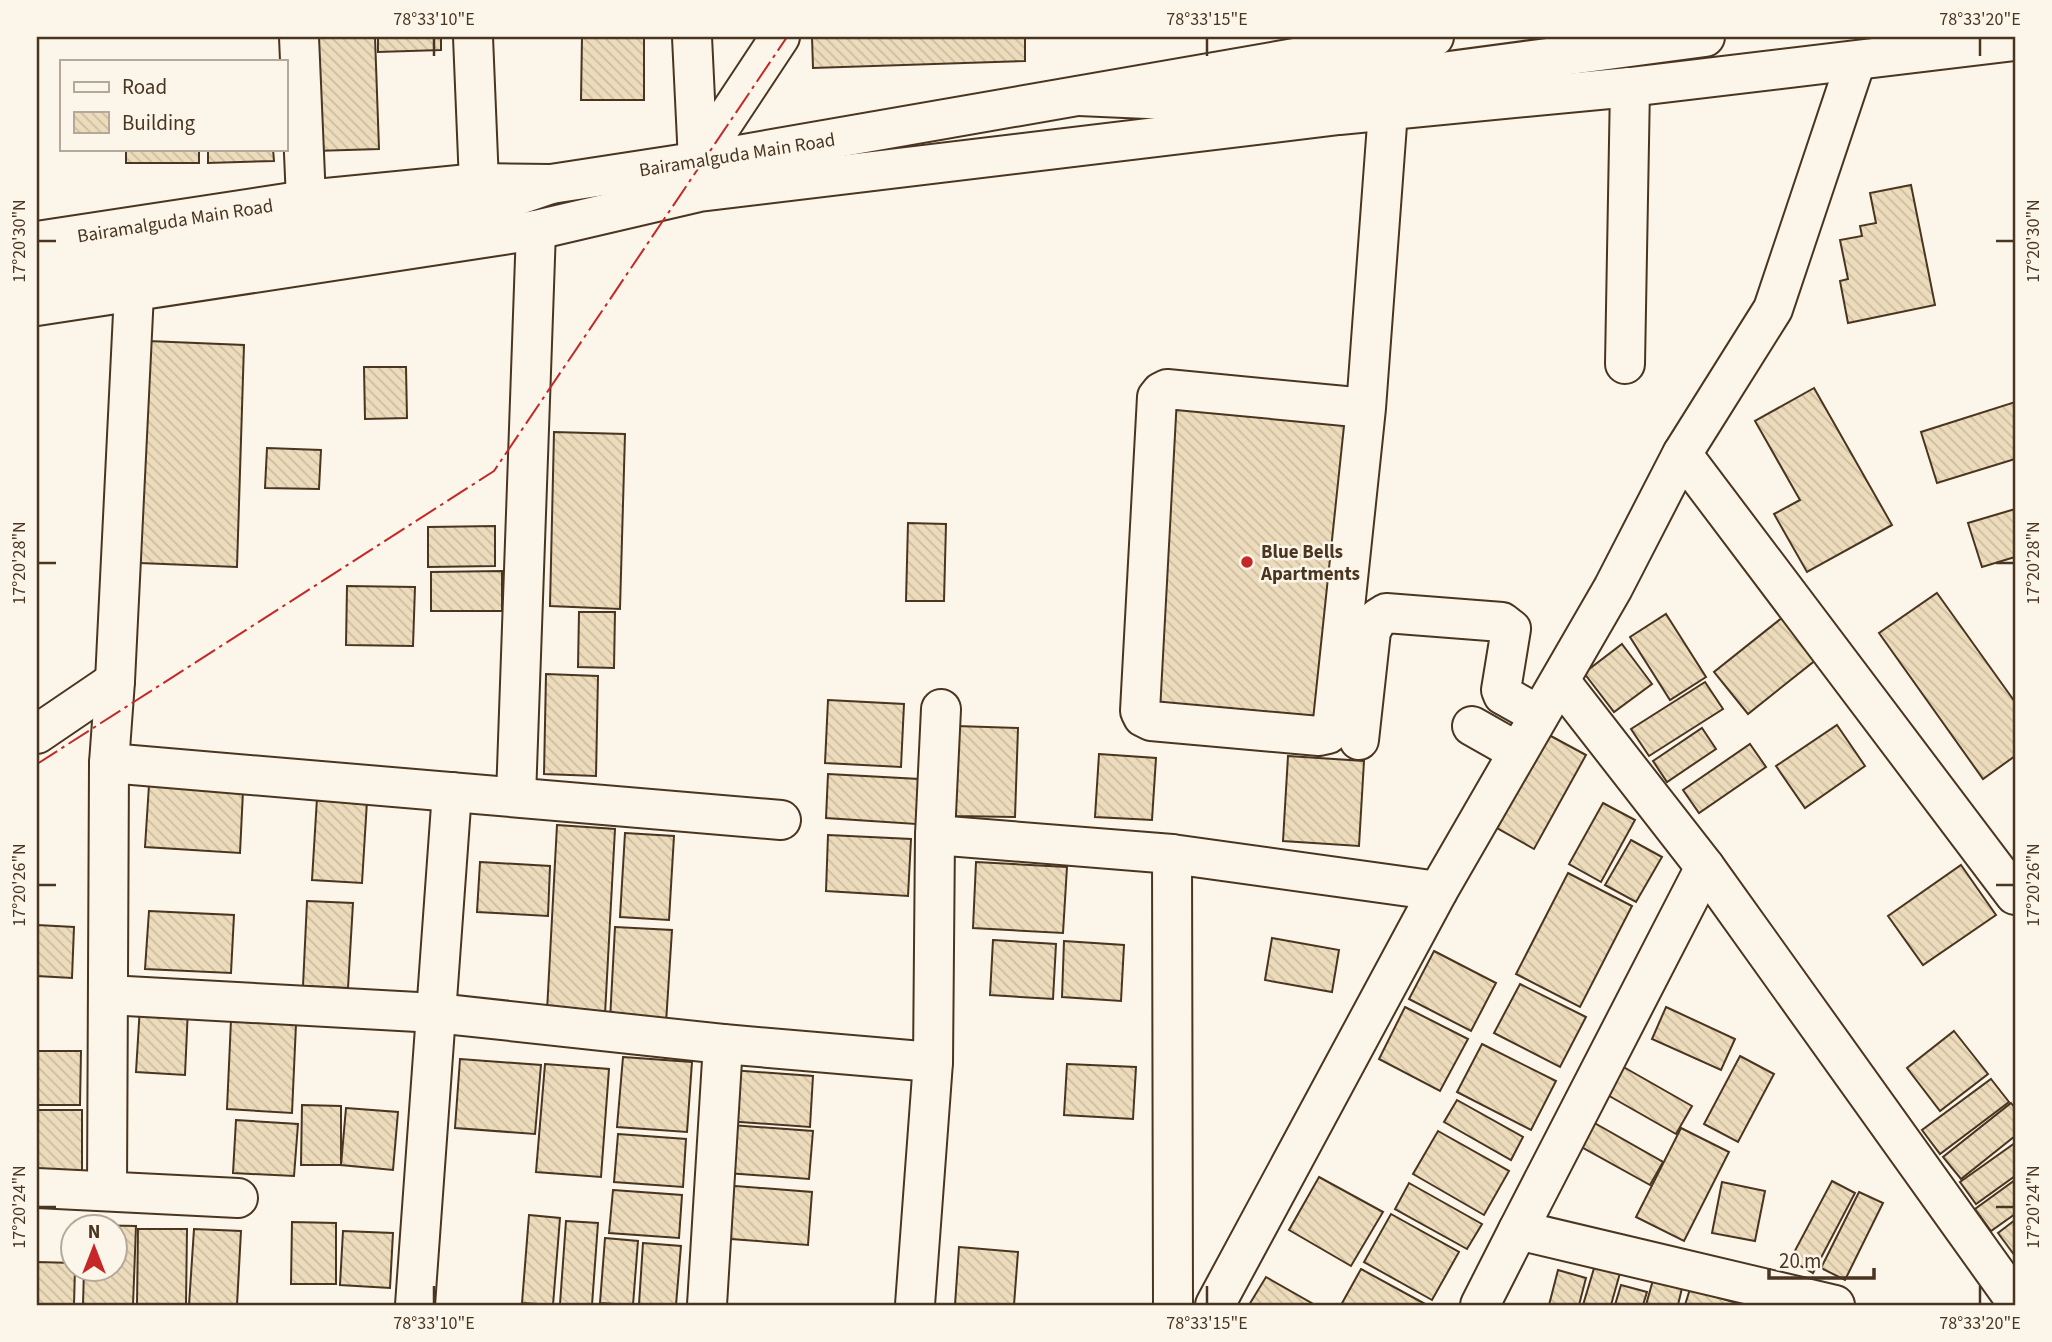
<svg xmlns="http://www.w3.org/2000/svg" width="2052" height="1342" viewBox="0 0 2052 1342" font-family="'Source Sans 3',sans-serif">
<style>
.building{fill:url(#building-back-hatch);stroke:#4a3520;stroke-width:2}
.lines{fill:none;stroke-linecap:round;stroke-linejoin:round}
.minor-casing{stroke:#4a3520;stroke-width:42}
.major-casing{stroke:#4a3520;stroke-width:42}
.highway-casing{stroke:#4a3520;stroke-width:42}
.minor{stroke:#fbf6e9;stroke-width:38}
.major{stroke:#fbf6e9;stroke-width:38}
.highway{stroke:#fbf6e9;stroke-width:38}
.power{stroke:#c62828;stroke-width:2;stroke-dasharray:24 5 3.5 5;stroke-linecap:butt}
.ticks{fill:none;stroke:#4a3520;stroke-width:2.5}
.poi-dot{fill:#c62828;stroke:#fbf6e9;stroke-width:2.5}
.labels{text-anchor:middle;stroke-width:5;stroke-linejoin:round;paint-order:stroke}
.street-label{font-size:19px;fill:#4a3520;stroke:#fbf6e9}
.poi-label{font-size:19px;font-weight:bold;fill:#4a3520;stroke:#fbf6e9;text-anchor:start}
.neatline{fill:none;stroke:#4a3520;stroke-width:2.5}
.ticks-label{font-size:18px;text-anchor:middle;fill:#4a3520}
</style>
<defs>
<pattern id="building-back-hatch" width="6" height="6" patternUnits="userSpaceOnUse" patternTransform="scale(1.75)"><rect width="6" height="6" fill="#ecdcbc"/><path d="M-1 5l2 2M0 0l6 6M5-1l2 2" fill="none" stroke="#ccbda1"/></pattern>
</defs>
<rect width="100%" height="100%" fill="#fbf6e9"/>
<!-- building -->
<g class="building">
<path d="M 311,37 L 375,37 L 379,149 L 315,151 Z"/>
<path d="M 378,37 L 441,37 L 441,50 L 378,52 Z"/>
<path d="M 582,37 L 644,37 L 644,100 L 581,100 Z"/>
<path d="M 812,37 L 1025,37 L 1025,61 L 813,68 Z"/>
<rect x="126" y="149" width="73" height="14"/>
<path d="M 208,149 L 273,149 L 274,161 L 208,163 Z"/>
<path d="M 1911,185 L 1935,305 L 1848,323 L 1840,281 L 1848,279 L 1840,240 L 1862,236 L 1860,226 L 1876,223 L 1870,193 Z"/>
<path d="M 148,341 L 244,345 L 237,567 L 140,563 Z"/>
<path d="M 364,367 L 406,367 L 407,418 L 365,419 Z"/>
<path d="M 1814,388 L 1892,525 L 1807,572 L 1774,514 L 1800,500 L 1755,421 Z"/>
<path d="M 1173,395 L 1348,411 L 1317,729 L 1151,712 Z"/>
<path d="M 2015,402 L 2015,459 L 1937,483 L 1921,432 Z"/>
<path d="M 554,432 L 625,434 L 620,609 L 550,606 Z"/>
<path d="M 267,448 L 321,450 L 319,489 L 265,488 Z"/>
<path d="M 2015,509 L 2015,557 L 1982,567 L 1968,523 Z"/>
<path d="M 908,523 L 946,524 L 944,601 L 906,601 Z"/>
<path d="M 495,526 L 495,566 L 428,567 L 428,527 Z"/>
<path d="M 502,571 L 502,611 L 431,611 L 431,572 Z"/>
<path d="M 347,586 L 415,587 L 413,646 L 346,645 Z"/>
<path d="M 1937,593 L 2015,702 L 2015,756 L 1983,779 L 1879,633 Z"/>
<path d="M 579,612 L 615,612 L 614,668 L 578,667 Z"/>
<path d="M 1666,614 L 1706,677 L 1670,700 L 1630,637 Z"/>
<path d="M 1783,617 L 1817,659 L 1748,714 L 1714,672 Z"/>
<path d="M 1622,644 L 1652,684 L 1614,712 L 1584,673 Z"/>
<path d="M 546,674 L 598,676 L 596,776 L 544,774 Z"/>
<path d="M 1705,682 L 1723,709 L 1649,756 L 1631,729 Z"/>
<path d="M 828,700 L 904,704 L 901,767 L 825,763 Z"/>
<path d="M 1837,725 L 1865,766 L 1805,808 L 1776,766 Z"/>
<path d="M 956,726 L 1018,728 L 1015,817 L 954,816 Z"/>
<path d="M 1702,728 L 1716,749 L 1667,782 L 1653,761 Z"/>
<path d="M 1549,735 L 1586,755 L 1534,849 L 1497,828 Z"/>
<path d="M 1750,744 L 1766,767 L 1699,813 L 1683,790 Z"/>
<path d="M 1099,754 L 1156,758 L 1152,820 L 1095,817 Z"/>
<path d="M 1288,756 L 1364,761 L 1359,846 L 1283,841 Z"/>
<path d="M 828,774 L 919,779 L 916,824 L 826,818 Z"/>
<path d="M 149,785 L 243,791 L 240,853 L 145,847 Z"/>
<path d="M 317,798 L 367,801 L 362,883 L 312,880 Z"/>
<path d="M 1603,803 L 1635,820 L 1601,882 L 1569,864 Z"/>
<path d="M 557,825 L 615,829 L 605,1014 L 547,1011 Z"/>
<path d="M 625,833 L 674,836 L 669,920 L 620,917 Z"/>
<path d="M 828,835 L 911,839 L 908,896 L 826,891 Z"/>
<path d="M 1631,840 L 1662,857 L 1636,902 L 1605,885 Z"/>
<path d="M 480,862 L 550,866 L 548,916 L 477,912 Z"/>
<path d="M 976,862 L 1067,867 L 1063,933 L 973,928 Z"/>
<path d="M 1961,865 L 1996,915 L 1923,965 L 1888,916 Z"/>
<path d="M 1568,873 L 1632,906 L 1580,1007 L 1516,974 Z"/>
<path d="M 307,901 L 353,903 L 348,988 L 303,986 Z"/>
<path d="M 149,911 L 234,915 L 231,973 L 145,969 Z"/>
<path d="M 37,925 L 74,927 L 72,978 L 37,976 Z"/>
<path d="M 615,927 L 672,930 L 666,1023 L 610,1020 Z"/>
<path d="M 1272,938 L 1339,950 L 1332,992 L 1265,980 Z"/>
<path d="M 993,940 L 1056,944 L 1053,999 L 990,995 Z"/>
<path d="M 1064,941 L 1124,945 L 1121,1001 L 1062,997 Z"/>
<path d="M 1434,951 L 1496,983 L 1471,1031 L 1409,999 Z"/>
<path d="M 1520,984 L 1586,1017 L 1560,1067 L 1494,1033 Z"/>
<path d="M 140,1006 L 188,1008 L 185,1075 L 136,1072 Z"/>
<path d="M 1405,1007 L 1468,1039 L 1440,1091 L 1379,1059 Z"/>
<path d="M 1666,1007 L 1735,1039 L 1721,1070 L 1652,1039 Z"/>
<path d="M 231,1020 L 296,1024 L 292,1113 L 227,1109 Z"/>
<path d="M 1954,1031 L 1988,1074 L 1940,1111 L 1907,1068 Z"/>
<path d="M 1482,1044 L 1556,1081 L 1531,1130 L 1457,1092 Z"/>
<path d="M 37,1051 L 81,1051 L 80,1105 L 37,1105 Z"/>
<path d="M 1740,1056 L 1774,1074 L 1738,1142 L 1704,1124 Z"/>
<path d="M 623,1057 L 692,1062 L 687,1132 L 617,1127 Z"/>
<path d="M 460,1059 L 541,1065 L 535,1134 L 455,1128 Z"/>
<path d="M 545,1064 L 609,1069 L 601,1177 L 536,1172 Z"/>
<path d="M 1067,1064 L 1136,1067 L 1133,1119 L 1064,1115 Z"/>
<path d="M 1620,1065 L 1692,1106 L 1676,1134 L 1604,1093 Z"/>
<path d="M 731,1070 L 813,1076 L 810,1127 L 727,1121 Z"/>
<path d="M 1991,1079 L 2009,1102 L 1940,1154 L 1922,1130 Z"/>
<path d="M 1457,1100 L 1523,1137 L 1511,1160 L 1444,1122 Z"/>
<path d="M 2011,1103 L 2015,1108 L 2015,1136 L 1961,1179 L 1943,1157 Z"/>
<path d="M 302,1105 L 341,1106 L 341,1165 L 301,1165 Z"/>
<path d="M 346,1108 L 398,1112 L 393,1170 L 341,1165 Z"/>
<path d="M 37,1110 L 82,1110 L 82,1171 L 37,1170 Z"/>
<path d="M 236,1120 L 298,1124 L 294,1176 L 233,1173 Z"/>
<path d="M 1591,1121 L 1663,1162 L 1650,1185 L 1578,1145 Z"/>
<path d="M 731,1125 L 813,1131 L 809,1179 L 727,1173 Z"/>
<path d="M 1681,1128 L 1729,1152 L 1684,1241 L 1636,1217 Z"/>
<path d="M 1438,1131 L 1509,1171 L 1484,1215 L 1413,1174 Z"/>
<path d="M 618,1134 L 686,1139 L 683,1187 L 614,1182 Z"/>
<path d="M 2015,1143 L 2015,1176 L 1976,1204 L 1960,1182 Z"/>
<path d="M 1319,1177 L 1383,1212 L 1351,1266 L 1289,1230 Z"/>
<path d="M 2015,1180 L 2015,1214 L 1991,1231 L 1975,1209 Z"/>
<path d="M 1832,1181 L 1855,1193 L 1813,1273 L 1790,1260 Z"/>
<path d="M 1722,1182 L 1765,1191 L 1755,1241 L 1712,1233 Z"/>
<path d="M 1409,1183 L 1482,1224 L 1467,1249 L 1395,1209 Z"/>
<path d="M 722,1185 L 812,1192 L 808,1245 L 718,1238 Z"/>
<path d="M 613,1190 L 682,1195 L 679,1238 L 609,1233 Z"/>
<path d="M 1859,1192 L 1883,1203 L 1845,1280 L 1821,1268 Z"/>
<path d="M 1391,1214 L 1459,1252 L 1432,1300 L 1364,1262 Z"/>
<path d="M 529,1215 L 560,1218 L 553,1305 L 522,1303 Z"/>
<path d="M 2015,1220 L 2015,1256 L 1998,1233 Z"/>
<path d="M 566,1221 L 598,1223 L 592,1305 L 560,1304 Z"/>
<path d="M 292,1222 L 336,1223 L 336,1284 L 291,1284 Z"/>
<path d="M 85,1225 L 136,1226 L 133,1305 L 83,1305 L 84,1268 L 116,1268 L 116,1226 Z"/>
<path d="M 138,1229 L 187,1229 L 186,1305 L 137,1305 Z"/>
<path d="M 194,1229 L 241,1231 L 237,1305 L 189,1305 Z"/>
<path d="M 343,1231 L 393,1233 L 390,1288 L 340,1285 Z"/>
<path d="M 605,1238 L 638,1241 L 633,1305 L 600,1303 Z"/>
<path d="M 643,1243 L 681,1246 L 676,1305 L 639,1304 Z"/>
<path d="M 959,1247 L 1018,1252 L 1014,1305 L 955,1305 Z"/>
<path d="M 37,1262 L 74,1263 L 74,1268 L 75,1268 L 74,1305 L 37,1305 Z"/>
<path d="M 1595,1265 L 1620,1273 L 1611,1305 L 1583,1305 Z"/>
<path d="M 1361,1269 L 1427,1305 L 1341,1305 Z"/>
<path d="M 1558,1270 L 1586,1278 L 1579,1305 L 1549,1305 Z"/>
<path d="M 1266,1277 L 1315,1305 L 1249,1305 Z"/>
<path d="M 1653,1280 L 1682,1288 L 1678,1305 L 1646,1305 Z"/>
<path d="M 1621,1285 L 1647,1292 L 1643,1305 L 1615,1305 Z"/>
<path d="M 1690,1289 L 1743,1305 L 1685,1305 Z"/>
</g>
<g class="lines">
<!-- minor casing -->
<g class="minor-casing">
<g id="minor">
<path d="M 299,37 L 306,200"/>
<path d="M 473,37 L 479,183"/>
<path d="M 692,37 L 698,161"/>
<path d="M 1856,61 L 1773,309 L 1682,454 L 2015,895"/>
<path d="M 698,161 L 780,37"/>
<path d="M 1625,364 L 1630,87"/>
<path d="M 1366,408 L 1167,389 L 1161,392 L 1157,397 L 1140,711 L 1143,717 L 1151,721 L 1319,736 L 1328,734 L 1333,721 L 1366,408 L 1388,111"/>
<path d="M 1560,681 L 1705,867 L 2015,1300"/>
<path d="M 1472,726 L 1518,752"/>
<path d="M 37,734 L 115,681"/>
<path d="M 1359,740 L 1371,631 L 1378,618 L 1386,613 L 1502,622 L 1511,629 L 1501,690 L 1503,695 L 1539,715"/>
<path d="M 109,763 L 781,820"/>
<path d="M 516,797 L 536,230"/>
<path d="M 935,835 L 1172,854 L 1438,891"/>
<path d="M 1172,854 L 1173,1305"/>
<path d="M 1705,867 L 1518,1230 L 1835,1305"/>
<path d="M 108,995 L 436,1013 L 723,1044 L 933,1062"/>
<path d="M 37,1188 L 238,1198"/>
<path d="M 107,1190 L 109,763 L 115,681 L 134,293"/>
<path d="M 415,1305 L 452,792"/>
<path d="M 707,1305 L 723,1044"/>
<path d="M 915,1305 L 933,1062 L 935,835 L 941,709"/>
<path d="M 1215,1305 L 1438,891 L 1613,588 L 1682,454"/>
<path d="M 1480,1305 L 1518,1230"/>
</g>
</g>
<!-- major casing -->
<g class="major-casing">
<g id="major">
<path d="M 37,241 L 306,200 L 479,183 L 551,184 L 727,157 L 1329,52 L 1434,37"/>
<path d="M 37,306 L 536,230 L 699,192 L 1339,115 L 1630,87 L 2015,41"/>
</g>
</g>
<!-- highway casing -->
<g class="highway-casing">
<g id="highway">
<path d="M 1079,96 L 1216,102 L 1705,37"/>
<path d="M 37,272 L 495,203 L 551,184"/>
</g>
</g>
<!-- minor -->
<use href="#minor" class="minor"/>
<!-- major -->
<use href="#major" class="major"/>
<!-- highway -->
<use href="#highway" class="highway"/>
<!-- power -->
<path class="power" d="M 37,764 L 494,471 L 787,37"/>
</g>
<!-- ticks -->
<path class="ticks" d="M 434,38 L 434,56M 1207,38 L 1207,56M 1980,38 L 1980,56M 38,241 L 56,241M 1996,241 L 2014,241M 38,563 L 56,563M 1996,563 L 2014,563M 38,885 L 56,885M 1996,885 L 2014,885M 38,1207 L 56,1207M 1996,1207 L 2014,1207M 434,1286 L 434,1304M 1207,1286 L 1207,1304M 1980,1286 L 1980,1304"/>
<!-- markers -->
<circle class="poi-dot" cx="1247" cy="562" r="7"/>
<g class="labels">
<!-- street labels -->
<g class="street-label">
<text transform="translate(737 154) rotate(-9)" y="7">Bairamalguda Main Road</text>
<text transform="translate(175 220) rotate(-9)" y="7">Bairamalguda Main Road</text>
</g>
<!-- poi labels -->
<g class="poi-label">
<text x="1261" y="558">Blue Bells<tspan x="1261" dy="22">Apartments</tspan></text>
</g>
</g>
<!-- border -->
<rect width="2052" height="1342" fill="none" stroke="#fbf6e9" stroke-width="77"/>
<!-- legend -->
<rect x="60" y="60" width="228" height="91" fill="#fbf6e9" stroke="#b4a999" stroke-width="2"/>
<rect x="74" y="82" width="35" height="10" fill="#fbf6e9" stroke="#b4a999" stroke-width="2"/>
<text x="122" y="94" font-size="21" fill="#4a3520">Road</text>
<rect x="74" y="112" width="35" height="21" fill="url(#building-back-hatch)" stroke="#b4a999" stroke-width="2"/>
<text x="122" y="130" font-size="21" fill="#4a3520">Building</text>
<!-- north arrow -->
<g transform="translate(94 1248)"><circle r="33" fill="#fbf6e9" stroke="#b4a999" stroke-width="2"/>
<path d="M0-5L12 26L0 18L-12 26Z" fill="#c62828"/>
<text y="-10" font-size="19" font-weight="bold" text-anchor="middle" fill="#4a3520">N</text>
</g>
<!-- scale -->
<path d="M1769 1268v10h105v-10" fill="none" stroke="#4a3520" stroke-width="3.5"/>
<text x="1779" y="1268" font-size="21" fill="#4a3520" stroke="#fbf6e9" stroke-width="5" paint-order="stroke">20 m</text>
<rect x="38" y="38" width="1976" height="1266" class="neatline"/>
<g class="ticks-label">
<text x="434" y="25">78°33'10"E</text>
<text x="1207" y="25">78°33'15"E</text>
<text x="1980" y="25">78°33'20"E</text>
<text transform="translate(19 241) rotate(-90)" y="6">17°20'30"N</text>
<text transform="translate(2033 241) rotate(-90)" y="6">17°20'30"N</text>
<text transform="translate(19 563) rotate(-90)" y="6">17°20'28"N</text>
<text transform="translate(2033 563) rotate(-90)" y="6">17°20'28"N</text>
<text transform="translate(19 885) rotate(-90)" y="6">17°20'26"N</text>
<text transform="translate(2033 885) rotate(-90)" y="6">17°20'26"N</text>
<text transform="translate(19 1207) rotate(-90)" y="6">17°20'24"N</text>
<text transform="translate(2033 1207) rotate(-90)" y="6">17°20'24"N</text>
<text x="434" y="1329">78°33'10"E</text>
<text x="1207" y="1329">78°33'15"E</text>
<text x="1980" y="1329">78°33'20"E</text>
</g>
</svg>
